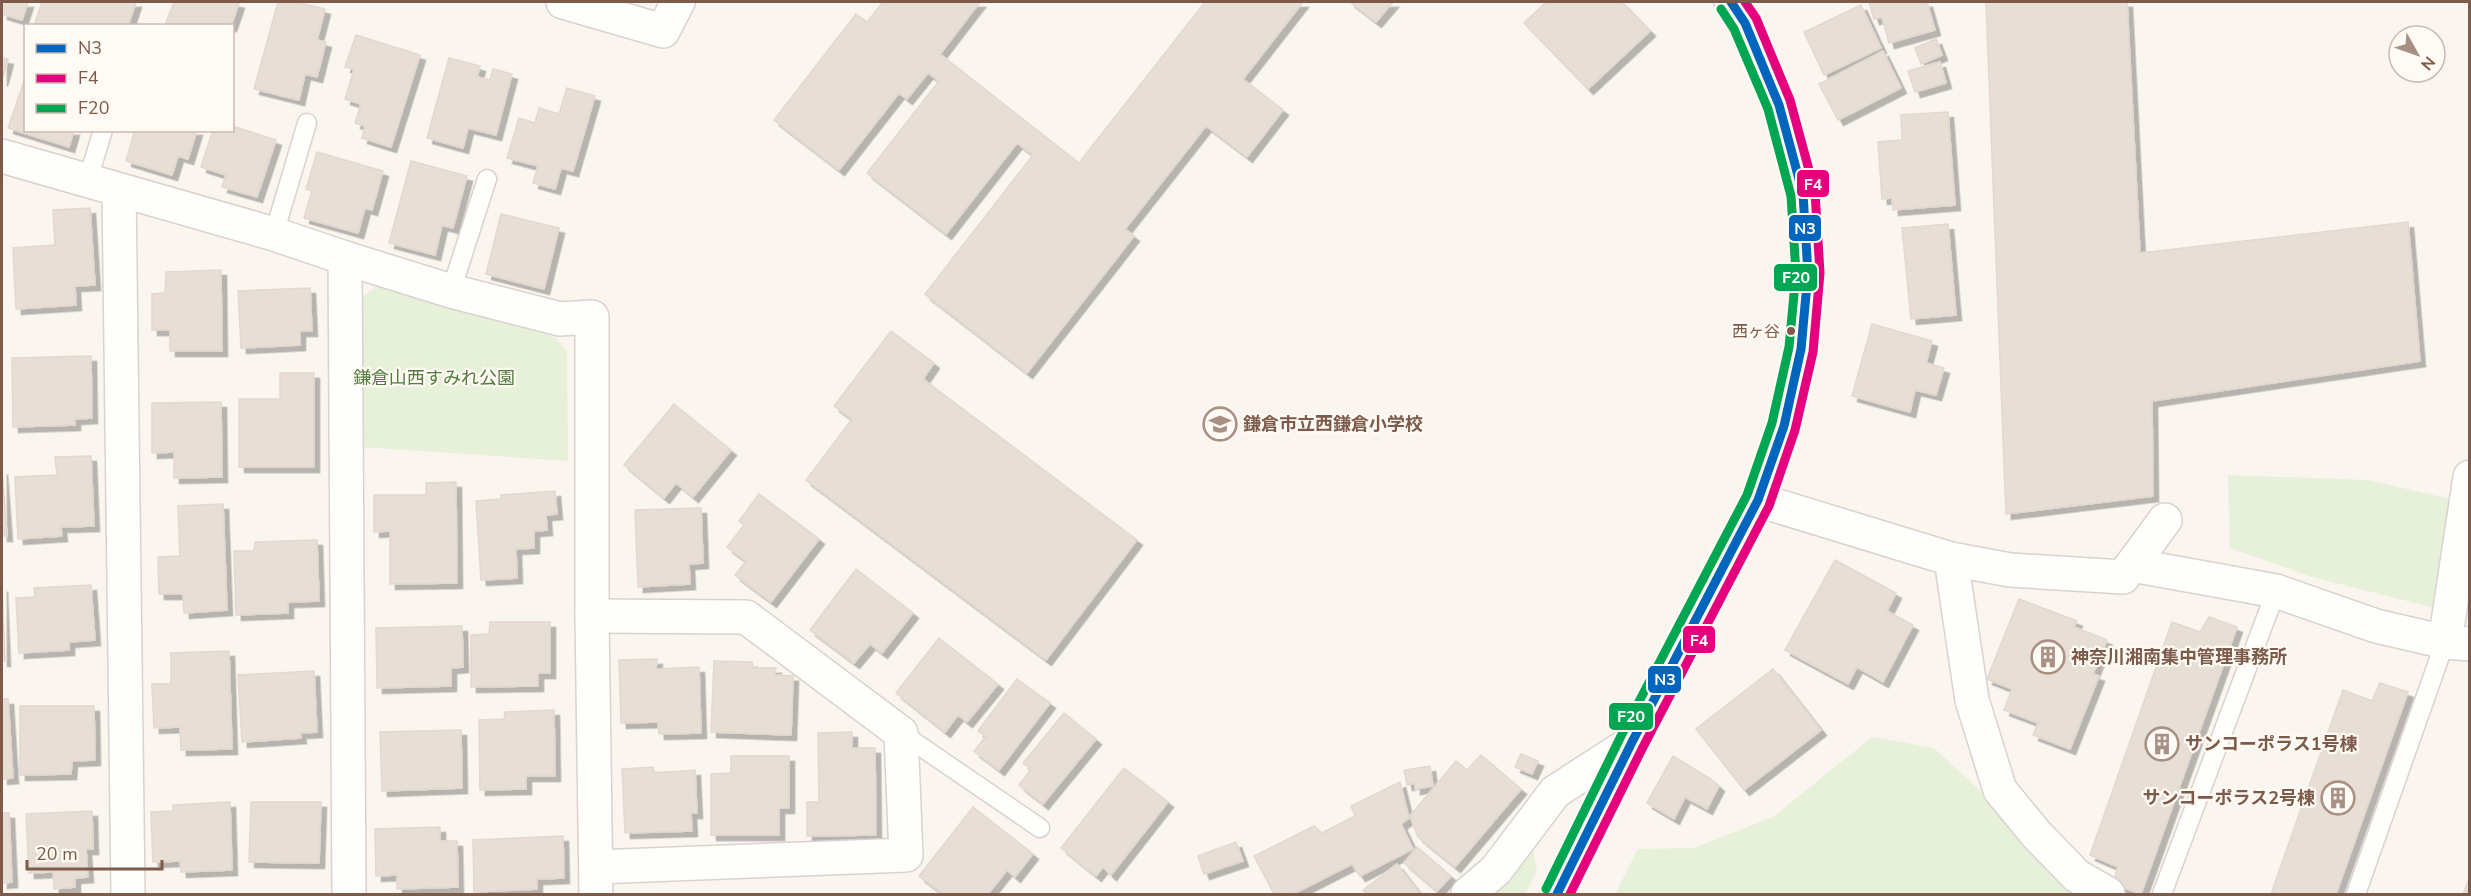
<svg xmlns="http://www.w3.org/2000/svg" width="2471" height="896" viewBox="0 0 2471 896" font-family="'Nunito Sans','Noto Sans JP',sans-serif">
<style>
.green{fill:#e7f1d9}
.building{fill:#e7ded6;stroke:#e3d8d0;stroke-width:1.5;filter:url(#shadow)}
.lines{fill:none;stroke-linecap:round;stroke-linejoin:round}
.lane-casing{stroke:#dad2cd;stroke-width:21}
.street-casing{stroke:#dad2cd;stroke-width:36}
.secondary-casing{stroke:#dad1ca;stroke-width:36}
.lane{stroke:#fefefd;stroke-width:18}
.street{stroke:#fefefd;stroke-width:33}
.secondary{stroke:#fefefd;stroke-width:33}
.bus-1-casing{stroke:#fffaf3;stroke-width:14}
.bus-2-casing{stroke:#fffaf3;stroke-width:14}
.bus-3-casing{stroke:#fffaf3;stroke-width:14}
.bus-1{stroke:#0065bd;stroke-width:9}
.bus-2{stroke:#e5007d;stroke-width:9}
.bus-3{stroke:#00a651;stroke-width:9}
.bus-dot{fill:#7c5b4b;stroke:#fffaf3;stroke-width:2}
.labels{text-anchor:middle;stroke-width:4.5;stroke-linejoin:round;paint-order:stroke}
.bus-label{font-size:16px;fill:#7c5b4b;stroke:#fffaf3;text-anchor:end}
.park-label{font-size:18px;fill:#527b3f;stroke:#fffaf3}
.poi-label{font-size:18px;font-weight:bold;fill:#7c5b4b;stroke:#fffaf3;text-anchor:start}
.line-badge{stroke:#fffaf3;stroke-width:2}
.badge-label{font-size:16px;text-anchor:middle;font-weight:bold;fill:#fff}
</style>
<defs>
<filter id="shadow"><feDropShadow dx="5.5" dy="5.5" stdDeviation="0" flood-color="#0004"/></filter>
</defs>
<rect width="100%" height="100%" fill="#faf5ef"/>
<!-- green -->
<g class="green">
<path d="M 377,285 L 555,337 L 567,351 L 568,461 L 361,447 L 360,299 Z"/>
<path d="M 2228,475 L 2368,480 L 2451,499 L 2439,609 L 2312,577 L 2230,548 Z"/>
<path d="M 1872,737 L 1934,748 L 1986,796 L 2081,894 L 1615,894 L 1638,849 L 1694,848 L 1773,817 Z"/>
<path d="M 1532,844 L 1537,871 L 1525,894 L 1479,894 Z"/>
</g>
<!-- building -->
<g class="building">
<path d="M 2,2 L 28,2 L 22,20 L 2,14 Z"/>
<path d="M 42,2 L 136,2 L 128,26 L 34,26 Z"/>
<path d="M 174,2 L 235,2 L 239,3 L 231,26 L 172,26 L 166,23 Z"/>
<path d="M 278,2 L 297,2 L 325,9 L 317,40 L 326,42 L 317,77 L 305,74 L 299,100 L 254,89 Z"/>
<path d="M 883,2 L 980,2 L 940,54 L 1079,163 L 1205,2 L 1303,2 L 1243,79 L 1283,110 L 1247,157 L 1206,126 L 1125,229 L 1134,236 L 1027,373 L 925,294 L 1033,155 L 1017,143 L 946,234 L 867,173 L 939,81 L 928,73 L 907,99 L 899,93 L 839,170 L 774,120 L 856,14 L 867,22 Z"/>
<path d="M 1350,2 L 1393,2 L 1376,22 Z"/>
<path d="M 1546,2 L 1622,2 L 1650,31 L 1588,89 L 1524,23 Z"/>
<path d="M 1869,2 L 1927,2 L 1935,30 L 1889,43 L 1882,17 L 1874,19 Z"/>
<path d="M 1986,2 L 2127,2 L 2140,253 L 2408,222 L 2420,361 L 2152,401 L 2153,496 L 2006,514 Z"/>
<path d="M 1861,5 L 1881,48 L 1824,75 L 1804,32 Z"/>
<path d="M 356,35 L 420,55 L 391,147 L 362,138 L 365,126 L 355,123 L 361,104 L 345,99 L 354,69 L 345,67 Z"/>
<path d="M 1936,39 L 1942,55 L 1921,64 L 1915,48 Z"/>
<path d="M 1883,51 L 1901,88 L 1838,120 L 1819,84 Z"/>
<path d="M 2,58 L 8,59 L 2,81 Z"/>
<path d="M 449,58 L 480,66 L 477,77 L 490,80 L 493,69 L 512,74 L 496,135 L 468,128 L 463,148 L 427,138 Z"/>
<path d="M 1940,62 L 1946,83 L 1915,92 L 1908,71 Z"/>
<path d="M 26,76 L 26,130 L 74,130 L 69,147 L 8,128 Z"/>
<path d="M 567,88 L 595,96 L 573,171 L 561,168 L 555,189 L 533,183 L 538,166 L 507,158 L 519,118 L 535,123 L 539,108 L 559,114 Z"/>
<path d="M 1948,112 L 1955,205 L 1893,210 L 1892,198 L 1882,199 L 1878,142 L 1902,140 L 1901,115 Z"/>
<path d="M 232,126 L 276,140 L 257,197 L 222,187 L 226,175 L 201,167 L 213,130 L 232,130 Z"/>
<path d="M 135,130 L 197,130 L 188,159 L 178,156 L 172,175 L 126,161 Z"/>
<path d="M 317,152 L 383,171 L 372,210 L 365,208 L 358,233 L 304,218 L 312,191 L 306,189 Z"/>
<path d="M 411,161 L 467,176 L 453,228 L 442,225 L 435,255 L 389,243 Z"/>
<path d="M 90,208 L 95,285 L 75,286 L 76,305 L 16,309 L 13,248 L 55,245 L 53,210 Z"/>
<path d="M 501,214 L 559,228 L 544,289 L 486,274 Z"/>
<path d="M 1948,224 L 1956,315 L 1911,319 L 1902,228 Z"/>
<path d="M 221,270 L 222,351 L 170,351 L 170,330 L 152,330 L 152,294 L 165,293 L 166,272 Z"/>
<path d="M 310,288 L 312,331 L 300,331 L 300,345 L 241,348 L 238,291 Z"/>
<path d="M 1872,324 L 1932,341 L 1926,363 L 1944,368 L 1936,395 L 1915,390 L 1910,412 L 1852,396 Z"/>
<path d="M 891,331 L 934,363 L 923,379 L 1137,540 L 1046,660 L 806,480 L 852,419 L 834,406 Z"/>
<path d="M 91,356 L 92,418 L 75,419 L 75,425 L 13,427 L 12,358 Z"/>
<path d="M 280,373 L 314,373 L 314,467 L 239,467 L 239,399 L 280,399 Z"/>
<path d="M 221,402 L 222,477 L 174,478 L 174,452 L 152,453 L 152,403 Z"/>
<path d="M 674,404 L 731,450 L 693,497 L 676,483 L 664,498 L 624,465 Z"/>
<path d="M 91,456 L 94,526 L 61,527 L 62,536 L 18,539 L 15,477 L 57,475 L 55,457 Z"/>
<path d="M 2,469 L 7,536 L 2,536 Z"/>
<path d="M 456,482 L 457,583 L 390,584 L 390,531 L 374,532 L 374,495 L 426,495 L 426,483 Z"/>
<path d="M 555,491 L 557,514 L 546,515 L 547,530 L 534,531 L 534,548 L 516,549 L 517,578 L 481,580 L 476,501 L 501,499 L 501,495 Z"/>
<path d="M 759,494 L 819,539 L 771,602 L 735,575 L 746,561 L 727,547 L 744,525 L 739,521 Z"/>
<path d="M 223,504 L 227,610 L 184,613 L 183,594 L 159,594 L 158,557 L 180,556 L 178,506 Z"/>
<path d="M 701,508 L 703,563 L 689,564 L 690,584 L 638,587 L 635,510 Z"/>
<path d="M 317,540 L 319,601 L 288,602 L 288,613 L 236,615 L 234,551 L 254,551 L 255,542 Z"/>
<path d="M 1835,560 L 1896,593 L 1887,611 L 1913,625 L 1883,682 L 1857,667 L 1848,684 L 1785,650 Z"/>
<path d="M 856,569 L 913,613 L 882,653 L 870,644 L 854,663 L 810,630 Z"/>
<path d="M 91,585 L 95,640 L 69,642 L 69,650 L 19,653 L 16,598 L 35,597 L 34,588 Z"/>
<path d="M 2,586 L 5,661 L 2,661 Z"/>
<path d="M 2019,599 L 2077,621 L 2074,627 L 2107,640 L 2093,674 L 2099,676 L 2070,749 L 2033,735 L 2038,723 L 2004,710 L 2012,689 L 1987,679 Z"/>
<path d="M 2209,617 L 2237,627 L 2141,894 L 2113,884 L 2118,867 L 2090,855 L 2172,622 L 2200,632 Z"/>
<path d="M 490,622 L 550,622 L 550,673 L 538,673 L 538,686 L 471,687 L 471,635 L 489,634 Z"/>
<path d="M 462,626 L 463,667 L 451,668 L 451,686 L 377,688 L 376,628 Z"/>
<path d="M 939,638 L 998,684 L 967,722 L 958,715 L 945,732 L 896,693 Z"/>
<path d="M 229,651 L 232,749 L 181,750 L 180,727 L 154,728 L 152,684 L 171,684 L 171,653 Z"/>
<path d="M 657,659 L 656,669 L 699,667 L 701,733 L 659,734 L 658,722 L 621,723 L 619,660 Z"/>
<path d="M 714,661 L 752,662 L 753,668 L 776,668 L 775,675 L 793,676 L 791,735 L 711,732 Z"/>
<path d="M 1773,669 L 1821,730 L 1744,790 L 1696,729 Z"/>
<path d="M 314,671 L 317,732 L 300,733 L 301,738 L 242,742 L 238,675 Z"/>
<path d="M 1017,679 L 1050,703 L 999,770 L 974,751 L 986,736 L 978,731 Z"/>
<path d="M 2380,683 L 2408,692 L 2336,894 L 2271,894 L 2343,690 L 2372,701 Z"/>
<path d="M 2,699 L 8,699 L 13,778 L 2,779 Z"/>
<path d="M 20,706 L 94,706 L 95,760 L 72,761 L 71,774 L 20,775 Z"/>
<path d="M 554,710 L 555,776 L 526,776 L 526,789 L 480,790 L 479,720 L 504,719 L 505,712 Z"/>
<path d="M 1064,713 L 1096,739 L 1043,804 L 1019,785 L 1031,769 L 1023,763 Z"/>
<path d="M 461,730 L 462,788 L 382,791 L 380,732 Z"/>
<path d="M 852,732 L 852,748 L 875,748 L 876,835 L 807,836 L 807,802 L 819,802 L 818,733 Z"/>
<path d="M 1521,754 L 1538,761 L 1532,774 L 1515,767 Z"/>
<path d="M 1481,755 L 1521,789 L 1455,867 L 1418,837 L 1410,816 L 1456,761 L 1467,770 Z"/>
<path d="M 731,756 L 789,756 L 789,808 L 779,808 L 779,835 L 711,835 L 711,774 L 731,773 Z"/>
<path d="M 1673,756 L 1711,779 L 1719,786 L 1707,809 L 1685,797 L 1674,819 L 1647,803 Z"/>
<path d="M 1430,766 L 1433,786 L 1415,789 L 1415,783 L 1407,785 L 1404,770 Z"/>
<path d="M 653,767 L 654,773 L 695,770 L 697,813 L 691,813 L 692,831 L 625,833 L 622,769 Z"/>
<path d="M 1124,768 L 1168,802 L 1111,875 L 1103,867 L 1096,876 L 1061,848 Z"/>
<path d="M 1400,782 L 1409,818 L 1401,824 L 1413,849 L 1360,876 L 1352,864 L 1293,894 L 1274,894 L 1254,856 L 1314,826 L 1322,833 L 1355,816 L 1351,806 Z"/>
<path d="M 230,802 L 232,870 L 181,872 L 180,861 L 153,862 L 151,812 L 173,811 L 173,805 Z"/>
<path d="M 251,802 L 321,802 L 319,863 L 249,862 Z"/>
<path d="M 973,807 L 1033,854 L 1015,877 L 1007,870 L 988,894 L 943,894 L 919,876 Z"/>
<path d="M 92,811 L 93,849 L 86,849 L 88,877 L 75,878 L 75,887 L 54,889 L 53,872 L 29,873 L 26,814 Z"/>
<path d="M 2,813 L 9,813 L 12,882 L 2,883 Z"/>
<path d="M 440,827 L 440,841 L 457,841 L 458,887 L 397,889 L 397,875 L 376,876 L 375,829 Z"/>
<path d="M 563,836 L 564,878 L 537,879 L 537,889 L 474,892 L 473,840 Z"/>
<path d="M 1236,842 L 1243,861 L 1204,874 L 1198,856 Z"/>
<path d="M 1417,847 L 1451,876 L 1437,891 L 1404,863 Z"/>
<path d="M 1397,864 L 1420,894 L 1367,894 L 1363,890 Z"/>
<path d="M 2470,876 L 2470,894 L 2463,894 Z"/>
</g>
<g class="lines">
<!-- lane casing -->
<g class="lane-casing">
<g id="lane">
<path d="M 88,179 L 103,130"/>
<path d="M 274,234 L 307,123"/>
<path d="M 451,291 L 487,179"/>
<path d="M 901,733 L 1040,828"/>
<path d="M 2162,894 L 2276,591"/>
<path d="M 2356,894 L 2445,642"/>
</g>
</g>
<!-- street casing -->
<g class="street-casing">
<g id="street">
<path d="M 563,2 L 663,31 L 678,2"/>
<path d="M 2,156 L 274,234 L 345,258 L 451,291 L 560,319 L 592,317 L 592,616 L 596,894"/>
<path d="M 119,190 L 128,894"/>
<path d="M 345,258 L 349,894"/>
<path d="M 1758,500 L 1951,559 L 2010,570 L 2123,577 L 2165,520"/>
<path d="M 1951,559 L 1972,700 L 2000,790 L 2037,835 L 2077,876 L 2108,894"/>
<path d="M 2132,565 L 2276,591 L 2376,626 L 2445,642 L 2470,644"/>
<path d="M 592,616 L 746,617 L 901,733 L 906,855 L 596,867"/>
<path d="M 2445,642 L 2470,477"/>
<path d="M 1468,894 L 1496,870 L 1555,792 L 1632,742"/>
</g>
</g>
<!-- secondary casing -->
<g class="secondary-casing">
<path id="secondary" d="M 1557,894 L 1632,742 L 1758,500 L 1784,426 L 1801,349 L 1808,273 L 1803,194 L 1779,105 L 1745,23 L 1731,2"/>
</g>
<!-- lane -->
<use href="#lane" class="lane"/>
<!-- street -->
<use href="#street" class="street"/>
<!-- secondary -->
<use href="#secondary" class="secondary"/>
<!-- bus-1 casing -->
<g class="bus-1-casing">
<path id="bus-1" d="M 1557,894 L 1632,742 L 1758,500 L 1784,426 L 1801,349 L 1808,273 L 1803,194 L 1779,105 L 1745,23 L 1731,2"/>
</g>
<!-- bus-2 casing -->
<g class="bus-2-casing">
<path id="bus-2" d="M 1570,894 L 1643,747 L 1769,506 L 1795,430 L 1813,352 L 1820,273 L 1815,192 L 1790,100 L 1756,18 L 1745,2"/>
</g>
<!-- bus-3 casing -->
<g class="bus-3-casing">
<path id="bus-3" d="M 1546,889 L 1621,736 L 1747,495 L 1772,423 L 1789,347 L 1796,273 L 1791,196 L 1768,109 L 1734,29 L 1721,9"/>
</g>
<!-- bus-1 -->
<use href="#bus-1" class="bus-1"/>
<!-- bus-2 -->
<use href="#bus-2" class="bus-2"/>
<!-- bus-3 -->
<use href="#bus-3" class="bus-3"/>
</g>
<!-- icons -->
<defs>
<g id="school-ring" transform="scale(1.725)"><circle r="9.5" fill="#fffaf3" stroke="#a89184" stroke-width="1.5"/><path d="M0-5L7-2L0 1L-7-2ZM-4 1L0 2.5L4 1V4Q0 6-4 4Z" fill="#a89184"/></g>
<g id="building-ring" transform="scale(1.725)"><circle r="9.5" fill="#fffaf3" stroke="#a89184" stroke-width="1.5"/><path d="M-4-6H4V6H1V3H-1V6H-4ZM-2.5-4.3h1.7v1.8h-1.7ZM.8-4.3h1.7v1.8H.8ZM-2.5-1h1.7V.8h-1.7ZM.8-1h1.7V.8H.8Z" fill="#a89184"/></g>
</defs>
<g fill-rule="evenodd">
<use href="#school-ring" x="1220" y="424"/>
<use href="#building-ring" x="2048" y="657"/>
<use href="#building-ring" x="2162" y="744"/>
<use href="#building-ring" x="2338" y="798"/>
</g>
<!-- markers -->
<circle class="bus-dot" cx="1791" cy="331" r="5"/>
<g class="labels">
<!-- bus labels -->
<g class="bus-label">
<text x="1780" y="337">西ヶ谷</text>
</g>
<!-- park labels -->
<g class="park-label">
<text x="434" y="384">鎌倉山西すみれ公園</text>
</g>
<!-- poi labels -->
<g class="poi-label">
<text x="1243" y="430">鎌倉市立西鎌倉小学校</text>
<text x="2071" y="663">神奈川湘南集中管理事務所</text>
<text x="2185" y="750">サンコーポラス1号棟</text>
<text x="2315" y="804" text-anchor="end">サンコーポラス2号棟</text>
</g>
</g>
<g class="line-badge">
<rect x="1796" y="169" width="34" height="29" rx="6" fill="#e5007d"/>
<rect x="1788" y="214" width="34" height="28" rx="6" fill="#0065bd"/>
<rect x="1773" y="263" width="45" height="29" rx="6" fill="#00a651"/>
<rect x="1682" y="625" width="34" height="29" rx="6" fill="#e5007d"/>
<rect x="1647" y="665" width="35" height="29" rx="6" fill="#0065bd"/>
<rect x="1608" y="702" width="46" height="29" rx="6" fill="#00a651"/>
</g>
<g class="badge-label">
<text x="1813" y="190">F4</text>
<text x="1805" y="234">N3</text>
<text x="1796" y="283">F20</text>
<text x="1699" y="646">F4</text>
<text x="1665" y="685">N3</text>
<text x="1631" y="722">F20</text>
</g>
<!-- border -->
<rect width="2471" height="896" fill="none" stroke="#7c5b4b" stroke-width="6"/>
<!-- legend -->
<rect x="24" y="24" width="210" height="108" fill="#fffaf3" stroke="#cbbab0" stroke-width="1.5"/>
<rect x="36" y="44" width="30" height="9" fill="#0065bd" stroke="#cbbab0" stroke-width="1.5"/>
<text x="78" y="54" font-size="18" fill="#7c5b4b">N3</text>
<rect x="36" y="74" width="30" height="9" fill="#e5007d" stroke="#cbbab0" stroke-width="1.5"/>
<text x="78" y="84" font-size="18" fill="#7c5b4b">F4</text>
<rect x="36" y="104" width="30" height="9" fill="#00a651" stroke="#cbbab0" stroke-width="1.5"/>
<text x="78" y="114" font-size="18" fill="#7c5b4b">F20</text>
<!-- north arrow -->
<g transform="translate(2417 54) rotate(130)"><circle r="28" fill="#fffaf3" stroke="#cbbab0" stroke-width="1.5"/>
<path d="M0-4.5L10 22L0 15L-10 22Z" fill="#a89184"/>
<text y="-9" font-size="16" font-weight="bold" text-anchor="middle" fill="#7c5b4b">N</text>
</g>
<!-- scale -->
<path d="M27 860v9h135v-9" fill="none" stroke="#7c5b4b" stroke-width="3"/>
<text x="36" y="860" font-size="18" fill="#7c5b4b" stroke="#fffaf3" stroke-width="4.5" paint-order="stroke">20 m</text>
</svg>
